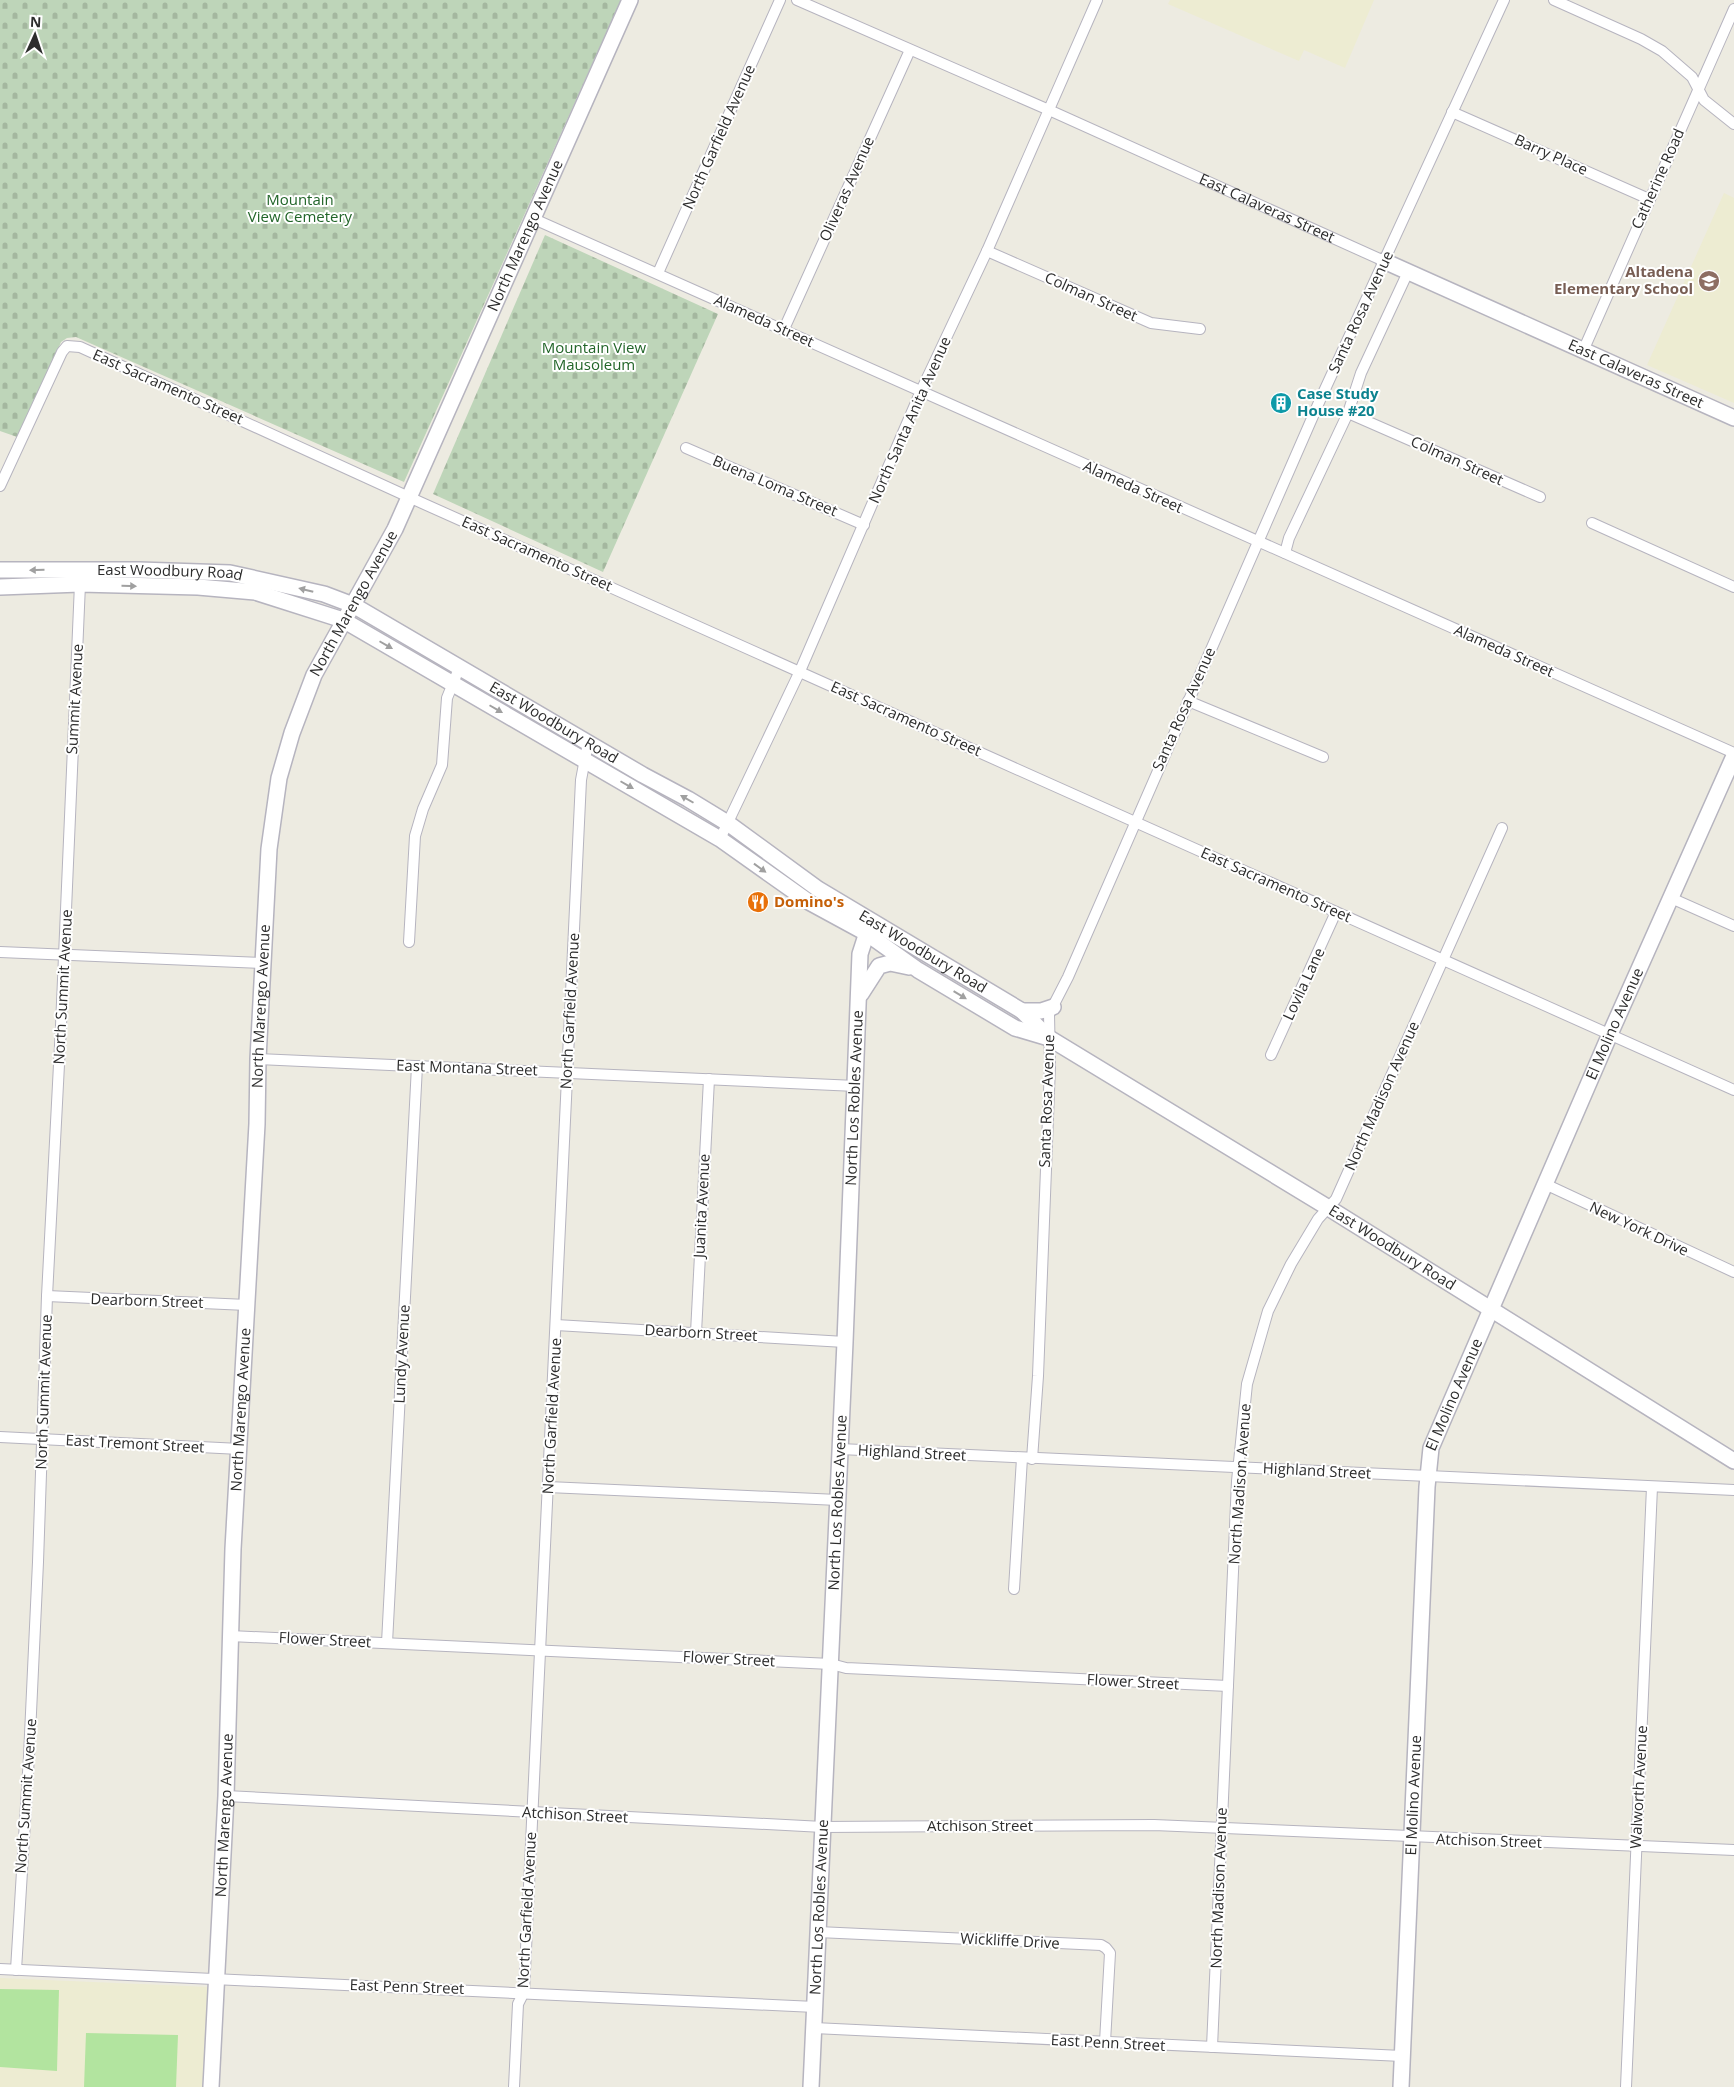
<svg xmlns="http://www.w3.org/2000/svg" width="1734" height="2087" viewBox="0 0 1734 2087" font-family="'Open Sans',sans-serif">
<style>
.education{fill:#edecd2}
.cemetery{fill:url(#cemetery-stones)}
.pitch{fill:#b2e49f}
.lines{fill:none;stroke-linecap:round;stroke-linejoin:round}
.street-casing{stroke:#b6b4bf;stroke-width:12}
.secondary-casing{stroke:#b6b4bf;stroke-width:18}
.street{stroke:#fff;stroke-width:10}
.secondary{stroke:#fff;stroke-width:15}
.oneway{fill:#a0a0a0}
.labels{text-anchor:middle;stroke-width:4;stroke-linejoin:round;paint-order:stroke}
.street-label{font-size:15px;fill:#2d2d2d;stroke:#fff}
.park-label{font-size:15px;fill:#226529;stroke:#fff}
.education-label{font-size:15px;font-weight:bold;fill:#785e54;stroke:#fff;text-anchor:end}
.culture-label{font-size:15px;font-weight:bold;fill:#0d838f;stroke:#fff;text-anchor:start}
.food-label{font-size:15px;font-weight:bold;fill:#c56008;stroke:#fff;text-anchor:start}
</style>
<defs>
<pattern id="cemetery-stones" width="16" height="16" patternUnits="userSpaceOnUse" patternTransform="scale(1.25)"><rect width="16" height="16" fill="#bed5b9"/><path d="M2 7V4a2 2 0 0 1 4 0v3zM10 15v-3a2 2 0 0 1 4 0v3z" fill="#a4b79f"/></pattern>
</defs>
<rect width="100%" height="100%" fill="#edebe1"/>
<!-- education -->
<g class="education">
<path d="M 1170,0 L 1374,0 L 1345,68 L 1304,50 L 1299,61 L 1168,4 Z"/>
<path d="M 1724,193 L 1734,198 L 1734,403 L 1647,365 Z"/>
<path d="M 0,1978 L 210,1987 L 205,2087 L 0,2087 Z"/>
</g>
<!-- cemetery -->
<g class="cemetery">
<path d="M 0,0 L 621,0 L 404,482 L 76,337 L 67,338 L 61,342 L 20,438 L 0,431 Z"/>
<path d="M 545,235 L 718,314 L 603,572 L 433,494 Z"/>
</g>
<!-- pitch -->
<g class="pitch">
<path d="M 0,1989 L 59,1990 L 57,2071 L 0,2067 Z"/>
<path d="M 86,2033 L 178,2035 L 176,2087 L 84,2087 Z"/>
</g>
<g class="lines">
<!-- street casing -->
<g class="street-casing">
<g id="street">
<path id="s1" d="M 797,0 L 1049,110 L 1384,261"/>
<path d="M 1554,0 L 1641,39 L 1662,51 L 1692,77 L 1704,100 L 1734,124"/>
<path d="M 1452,112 L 1649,199"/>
<path d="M 534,219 L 1734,753"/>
<path d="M 987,251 L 1151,323 L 1200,329"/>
<path d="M 658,273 L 780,0"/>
<path d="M 784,329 L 910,50"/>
<path d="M 1583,351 L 1734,9"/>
<path d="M 1348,413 L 1540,497"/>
<path d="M 686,448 L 864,525"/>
<path d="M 0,486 L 62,352 L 67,346 L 80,347 L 422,503 L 1734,1090"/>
<path d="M 1592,523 L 1734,587"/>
<path d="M 1285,553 L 1289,538 L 1348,413 L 1361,373 L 1408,272"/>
<path d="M 1188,701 L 1323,757"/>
<path d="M 720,839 L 800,671 L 921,391 L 987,251 L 1097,0"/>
<path d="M 1671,898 L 1734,926"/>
<path d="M 409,942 L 415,836 L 423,809 L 442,765 L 447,698 L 460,666"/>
<path d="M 0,952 L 262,963"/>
<path d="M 1271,1055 L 1336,912"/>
<path d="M 258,1059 L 856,1086"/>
<path d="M 1545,1184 L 1734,1272"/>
<path d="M 47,1296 L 247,1305"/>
<path d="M 556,1325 L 845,1342"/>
<path d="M 696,1333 L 709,1079"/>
<path d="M 0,1437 L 240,1449"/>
<path d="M 840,1449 L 1734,1490"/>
<path d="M 1032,1459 L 1038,1376 L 1050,1066 L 1049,1014 L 1068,977 L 1320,400 L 1504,0"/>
<path d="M 548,1487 L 838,1500"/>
<path d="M 1014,1589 L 1022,1458"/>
<path d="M 230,1636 L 831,1664 L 846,1668 L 1228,1686"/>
<path d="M 387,1643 L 417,1066"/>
<path d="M 226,1796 L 823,1827 L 1154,1825 L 1734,1850"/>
<path d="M 818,1932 L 1101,1945 L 1106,1948 L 1110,1953 L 1105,2042"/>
<path d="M 0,1969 L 815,2007"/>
<path d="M 16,1970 L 29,1756 L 38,1562 L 47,1296 L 61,1026 L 80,584"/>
<path d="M 814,2028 L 1402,2056"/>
<path d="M 1212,2047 L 1237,1481 L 1247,1384 L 1268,1311 L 1291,1264 L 1318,1219 L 1336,1199 L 1502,828"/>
<path d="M 514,2087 L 518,2004 L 524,1992 L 581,780 L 588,743"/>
<path d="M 1626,2087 L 1652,1487"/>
</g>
</g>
<!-- secondary casing -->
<g class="secondary-casing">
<g id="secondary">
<path id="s2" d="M 1384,261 L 1734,418"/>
<path id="s3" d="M 0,570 L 139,570 L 230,573 L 324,594 L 353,605 L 643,775 L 688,799 L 729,824 L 818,889 L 1022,1011 L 1049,1038"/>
<path id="s4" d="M 0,587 L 80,584 L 198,587 L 255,592 L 343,620 L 720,839 L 809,902 L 866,933 L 918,970 L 1015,1028 L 1049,1038 L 1327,1207 L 1734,1461"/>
<path d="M 861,994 L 879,966 L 890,963 L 909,967"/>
<path d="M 1022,1011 L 1041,1011 L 1053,1007"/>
<path id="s5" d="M 211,2087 L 226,1796 L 233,1549 L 257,1124 L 258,1059 L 269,849 L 279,778 L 292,733 L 314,675 L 395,529 L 630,0"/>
<path id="s6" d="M 811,2087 L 845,1342 L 860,954 L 869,926"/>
<path id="s7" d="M 1401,2087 L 1427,1487 L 1431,1448 L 1610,1034 L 1734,756"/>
</g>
</g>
<!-- street -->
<use href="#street" class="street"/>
<!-- secondary -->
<use href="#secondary" class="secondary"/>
</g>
<!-- one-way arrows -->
<defs><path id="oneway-solid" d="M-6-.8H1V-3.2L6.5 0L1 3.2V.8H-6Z" transform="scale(1.25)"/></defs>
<g class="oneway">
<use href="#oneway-solid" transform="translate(37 570) rotate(179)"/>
<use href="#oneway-solid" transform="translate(129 586) rotate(1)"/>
<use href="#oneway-solid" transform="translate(306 590) rotate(-166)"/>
<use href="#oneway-solid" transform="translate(386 645) rotate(30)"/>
<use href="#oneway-solid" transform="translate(496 709) rotate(30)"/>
<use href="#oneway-solid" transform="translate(627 785) rotate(30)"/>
<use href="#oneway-solid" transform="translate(687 799) rotate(-150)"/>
<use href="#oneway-solid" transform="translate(760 868) rotate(36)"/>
<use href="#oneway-solid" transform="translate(960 995) rotate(31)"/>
</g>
<!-- icons -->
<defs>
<g id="school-disc" transform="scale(1.125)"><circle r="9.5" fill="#8d6e63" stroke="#fff"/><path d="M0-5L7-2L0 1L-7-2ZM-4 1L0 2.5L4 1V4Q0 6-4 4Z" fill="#fff"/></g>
<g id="building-disc" transform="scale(1.125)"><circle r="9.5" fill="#0f9aa8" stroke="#fff"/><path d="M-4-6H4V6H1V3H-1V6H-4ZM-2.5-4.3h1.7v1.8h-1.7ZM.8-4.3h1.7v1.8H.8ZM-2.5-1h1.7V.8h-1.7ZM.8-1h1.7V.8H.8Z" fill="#fff"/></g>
<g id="restaurant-disc" transform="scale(1.125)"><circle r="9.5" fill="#e8710a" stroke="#fff"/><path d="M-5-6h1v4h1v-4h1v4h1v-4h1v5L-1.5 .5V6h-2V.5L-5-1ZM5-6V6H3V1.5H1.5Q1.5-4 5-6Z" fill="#fff"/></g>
</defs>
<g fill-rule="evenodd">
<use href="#school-disc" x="1709" y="281"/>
<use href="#building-disc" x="1281" y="403"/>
<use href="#restaurant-disc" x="758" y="902"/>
</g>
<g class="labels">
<!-- street labels -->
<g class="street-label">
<text transform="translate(719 137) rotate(-66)" y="5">North Garfield Avenue</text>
<text transform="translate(1551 155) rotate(24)" y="5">Barry Place</text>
<text transform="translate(1658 179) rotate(-66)" y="5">Catherine Road</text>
<text transform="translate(847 189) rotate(-66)" y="5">Oliveras Avenue</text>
<text dy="5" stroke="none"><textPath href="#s1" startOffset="514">East Calaveras Street</textPath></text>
<text dy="5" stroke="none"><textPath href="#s5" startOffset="1908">North Marengo Avenue</textPath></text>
<text transform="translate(1091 297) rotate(24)" y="5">Colman Street</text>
<text transform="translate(1361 312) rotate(-65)" y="5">Santa Rosa Avenue</text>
<text transform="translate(764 321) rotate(24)" y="5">Alameda Street</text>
<text dy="5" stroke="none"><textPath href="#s2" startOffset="276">East Calaveras Street</textPath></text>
<text transform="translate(168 387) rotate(24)" y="5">East Sacramento Street</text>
<text transform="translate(910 420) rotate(-66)" y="5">North Santa Anita Avenue</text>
<text transform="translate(1457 461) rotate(24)" y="5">Colman Street</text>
<text transform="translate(775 486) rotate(23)" y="5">Buena Loma Street</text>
<text transform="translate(1133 487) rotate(24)" y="5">Alameda Street</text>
<text transform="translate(537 554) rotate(24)" y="5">East Sacramento Street</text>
<text dy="5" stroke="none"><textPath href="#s3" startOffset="170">East Woodbury Road</textPath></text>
<text dy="5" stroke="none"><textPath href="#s5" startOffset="1502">North Marengo Avenue</textPath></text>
<text transform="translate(1504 651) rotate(24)" y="5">Alameda Street</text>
<text transform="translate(75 699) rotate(-87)" y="5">Summit Avenue</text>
<text transform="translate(1184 709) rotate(-66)" y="5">Santa Rosa Avenue</text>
<text transform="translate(906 719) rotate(24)" y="5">East Sacramento Street</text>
<text dy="5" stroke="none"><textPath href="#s3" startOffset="590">East Woodbury Road</textPath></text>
<text transform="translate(1276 885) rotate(24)" y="5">East Sacramento Street</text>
<text dy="5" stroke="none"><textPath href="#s3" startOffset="1025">East Woodbury Road</textPath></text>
<text transform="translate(1304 984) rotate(-65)" y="5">Lovila Lane</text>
<text transform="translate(63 987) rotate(-87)" y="5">North Summit Avenue</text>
<text dy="5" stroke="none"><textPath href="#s5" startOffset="1082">North Marengo Avenue</textPath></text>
<text transform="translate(570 1011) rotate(-87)" y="5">North Garfield Avenue</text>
<text dy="5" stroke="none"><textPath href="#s7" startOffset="1102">El Molino Avenue</textPath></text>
<text transform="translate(467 1068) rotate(2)" y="5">East Montana Street</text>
<text transform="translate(1382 1096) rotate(-66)" y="5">North Madison Avenue</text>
<text dy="5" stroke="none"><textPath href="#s6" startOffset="990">North Los Robles Avenue</textPath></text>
<text transform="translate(1047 1101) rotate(-88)" y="5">Santa Rosa Avenue</text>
<text transform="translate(702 1206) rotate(-87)" y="5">Juanita Avenue</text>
<text transform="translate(1639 1229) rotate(25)" y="5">New York Drive</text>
<text dy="5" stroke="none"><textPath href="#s4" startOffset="1572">East Woodbury Road</textPath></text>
<text transform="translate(147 1301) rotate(2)" y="5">Dearborn Street</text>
<text transform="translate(701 1333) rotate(3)" y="5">Dearborn Street</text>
<text transform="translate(402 1354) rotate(-87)" y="5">Lundy Avenue</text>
<text transform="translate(44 1392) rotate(-88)" y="5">North Summit Avenue</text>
<text dy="5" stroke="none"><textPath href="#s7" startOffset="698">El Molino Avenue</textPath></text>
<text dy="5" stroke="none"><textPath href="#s5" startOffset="678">North Marengo Avenue</textPath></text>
<text transform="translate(552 1416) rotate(-87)" y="5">North Garfield Avenue</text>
<text transform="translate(135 1444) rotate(3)" y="5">East Tremont Street</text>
<text transform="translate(912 1453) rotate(3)" y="5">Highland Street</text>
<text transform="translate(1317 1471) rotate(3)" y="5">Highland Street</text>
<text transform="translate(1240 1484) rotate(-86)" y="5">North Madison Avenue</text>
<text dy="5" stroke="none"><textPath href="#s6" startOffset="585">North Los Robles Avenue</textPath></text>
<text transform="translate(325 1640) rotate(3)" y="5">Flower Street</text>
<text transform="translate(729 1659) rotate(3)" y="5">Flower Street</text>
<text transform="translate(1133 1682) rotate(3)" y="5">Flower Street</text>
<text transform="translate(1639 1787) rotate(-87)" y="5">Walworth Avenue</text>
<text dy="5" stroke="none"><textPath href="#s7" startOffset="292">El Molino Avenue</textPath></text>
<text transform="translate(26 1796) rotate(-86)" y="5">North Summit Avenue</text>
<text dy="5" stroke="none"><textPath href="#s5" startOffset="272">North Marengo Avenue</textPath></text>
<text transform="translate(575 1815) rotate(3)" y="5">Atchison Street</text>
<text x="980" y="1831">Atchison Street</text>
<text transform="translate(1489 1841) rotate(2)" y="5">Atchison Street</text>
<text transform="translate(1219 1888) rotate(-88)" y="5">North Madison Avenue</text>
<text dy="5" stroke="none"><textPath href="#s6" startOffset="180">North Los Robles Avenue</textPath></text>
<text transform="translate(527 1910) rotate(-87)" y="5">North Garfield Avenue</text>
<text transform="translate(1010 1941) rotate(3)" y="5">Wickliffe Drive</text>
<text transform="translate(407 1987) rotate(2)" y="5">East Penn Street</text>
<text transform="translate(1108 2043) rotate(3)" y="5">East Penn Street</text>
</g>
<!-- park labels -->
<g class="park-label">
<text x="300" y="205">Mountain<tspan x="300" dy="17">View Cemetery</tspan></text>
<text x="594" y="353">Mountain View<tspan x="594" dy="17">Mausoleum</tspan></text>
</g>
<!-- education labels -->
<g class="education-label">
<text x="1693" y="277">Altadena<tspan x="1693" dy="17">Elementary School</tspan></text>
</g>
<!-- culture labels -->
<g class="culture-label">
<text x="1297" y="399">Case Study<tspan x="1297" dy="17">House #20</tspan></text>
</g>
<!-- food labels -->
<g class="food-label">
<text x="774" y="907">Domino's</text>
</g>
</g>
<!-- north arrow -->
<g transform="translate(35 35) rotate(3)" stroke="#ffffff" stroke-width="4" paint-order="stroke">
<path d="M0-4L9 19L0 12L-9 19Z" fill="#2d2d2d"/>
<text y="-8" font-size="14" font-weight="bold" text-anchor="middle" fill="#2d2d2d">N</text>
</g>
</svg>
